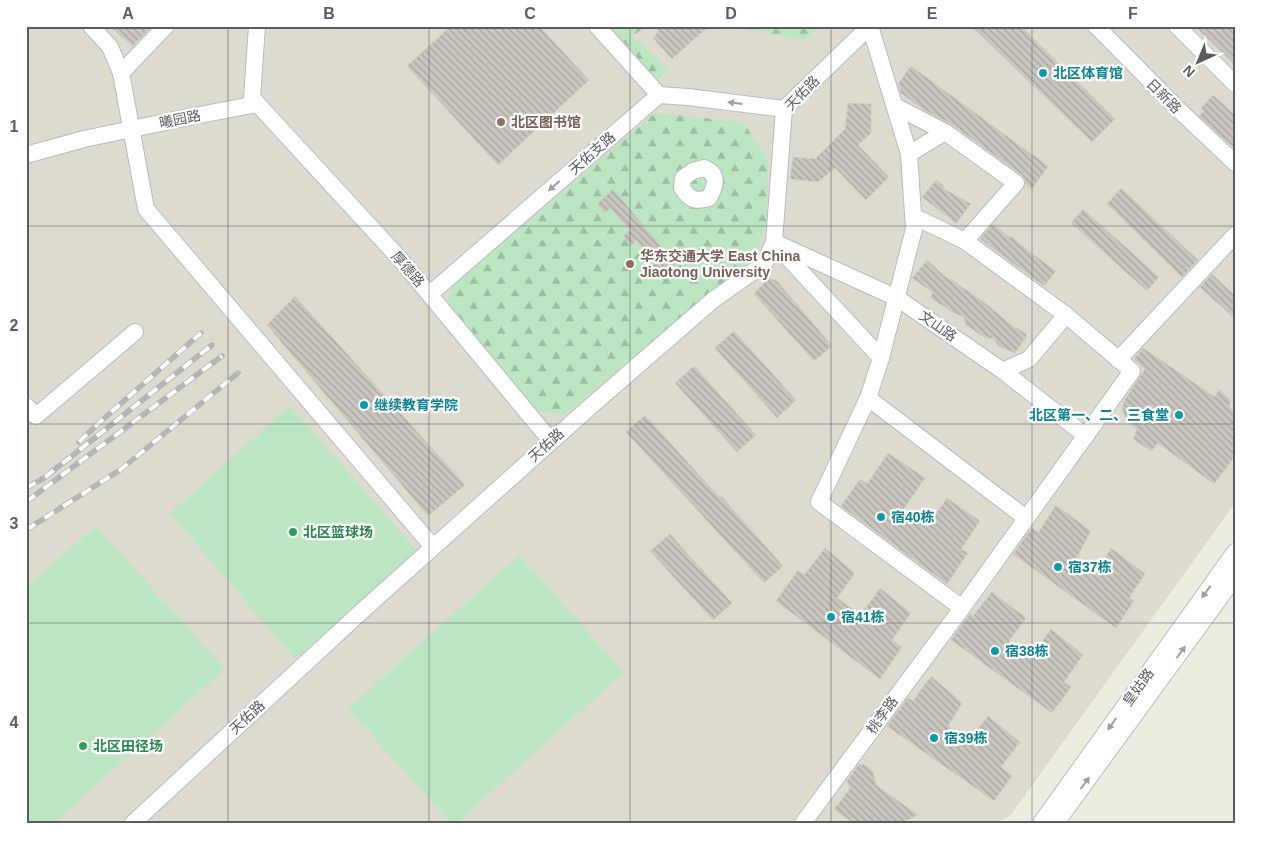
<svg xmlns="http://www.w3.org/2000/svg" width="1261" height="849" viewBox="0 0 1261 849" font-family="Arial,'Noto Sans SC',sans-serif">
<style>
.education{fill:#dddbcf}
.forest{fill:url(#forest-firs)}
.garden{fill:#bce6c2}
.building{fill:url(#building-back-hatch);stroke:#d2cfbf}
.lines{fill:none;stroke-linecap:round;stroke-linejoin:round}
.minor-casing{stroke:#b9bac0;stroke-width:18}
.minor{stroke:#fff;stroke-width:16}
.rail-casing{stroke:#b5b5b6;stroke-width:5.5}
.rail{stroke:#fff;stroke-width:4;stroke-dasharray:11;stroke-linecap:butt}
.oneway{fill:#9c9da1}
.grid{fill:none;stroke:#5a5c62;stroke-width:1;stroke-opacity:0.55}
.culture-dot{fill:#0f9aa8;stroke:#fff;stroke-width:2}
.education-dot{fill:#8d6e63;stroke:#fff;stroke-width:2}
.leisure-dot{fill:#2e9e5b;stroke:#fff;stroke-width:2}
.labels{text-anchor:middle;stroke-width:4.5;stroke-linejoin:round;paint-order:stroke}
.culture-label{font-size:14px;font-weight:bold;fill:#0d838f;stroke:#fff;text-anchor:start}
.street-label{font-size:14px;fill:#5a5c62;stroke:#fff}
.education-label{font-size:14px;font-weight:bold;fill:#785e54;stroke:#fff;text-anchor:start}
.leisure-label{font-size:14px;font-weight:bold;fill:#27864d;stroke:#fff;text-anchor:start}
.neatline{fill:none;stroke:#5a5c62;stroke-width:2}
.grid-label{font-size:16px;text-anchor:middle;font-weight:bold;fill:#5a5c62}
</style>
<defs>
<pattern id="forest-firs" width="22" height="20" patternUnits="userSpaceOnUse" patternTransform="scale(1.25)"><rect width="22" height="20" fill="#bce6c2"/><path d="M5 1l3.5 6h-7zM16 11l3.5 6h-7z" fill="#9cbea1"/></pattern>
<pattern id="building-back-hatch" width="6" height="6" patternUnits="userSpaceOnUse" patternTransform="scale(1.25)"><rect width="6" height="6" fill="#c8c6be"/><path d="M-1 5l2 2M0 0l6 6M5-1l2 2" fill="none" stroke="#a5a49e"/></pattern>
</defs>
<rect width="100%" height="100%" fill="#edece1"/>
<!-- education -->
<path class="education" d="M 26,26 L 1235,26 L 1235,503 L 1010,816 L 995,823 L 26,823 Z"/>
<!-- forest -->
<g class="forest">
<path d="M 610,26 L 647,26 L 631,37 L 643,45 L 667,69 L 658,81 Z"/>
<path d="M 735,26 L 819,26 L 804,40 L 736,27 Z"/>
<path d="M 655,113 L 743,122 L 761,149 L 768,157 L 767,221 L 752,264 L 704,297 L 565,415 L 536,411 L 447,301 L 453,285 Z"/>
</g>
<!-- garden -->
<g class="garden">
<path d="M 290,406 L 417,551 L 295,659 L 170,513 Z"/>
<path d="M 96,526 L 225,669 L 54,823 L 26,823 L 26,588 Z"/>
<path d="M 519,555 L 624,672 L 457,823 L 451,823 L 348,709 Z"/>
</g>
<!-- building -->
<g class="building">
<path d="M 109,26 L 152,26 L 133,46 Z"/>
<path d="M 451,26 L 539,26 L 589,80 L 498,165 L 407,66 Z"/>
<path d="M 654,26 L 709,26 L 672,59 L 653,38 L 659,31 Z"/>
<path d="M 971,26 L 1021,26 L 1115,119 L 1092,142 Z"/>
<path d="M 1195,26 L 1235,26 L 1235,65 Z"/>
<path d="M 911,66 L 1034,156 L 1035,156 L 1048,166 L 1032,189 L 1026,184 L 1025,180 L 1022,175 L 951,124 L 924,110 L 901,93 L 898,84 Z"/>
<path d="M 1213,95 L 1235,115 L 1235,149 L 1199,116 L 1204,111 L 1201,108 Z"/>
<path d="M 848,103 L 871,104 L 871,133 L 858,145 L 889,177 L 866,200 L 835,168 L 818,182 L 790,179 L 793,157 L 815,159 L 845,129 Z"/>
<path d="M 936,180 L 944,186 L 943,188 L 971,204 L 956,223 L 922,197 Z"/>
<path d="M 1121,188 L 1198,260 L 1182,277 L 1107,204 Z"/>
<path d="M 613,189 L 676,264 L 660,279 L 649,269 L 656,262 L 636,240 L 631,246 L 623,236 L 630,230 L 610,208 L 605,213 L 597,204 Z"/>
<path d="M 1083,209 L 1159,277 L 1147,291 L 1071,223 Z"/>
<path d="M 993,224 L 1010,238 L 1011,236 L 1030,252 L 1056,271 L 1044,286 L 980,239 Z"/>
<path d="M 927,260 L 949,280 L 950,279 L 984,302 L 1015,328 L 1016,327 L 1027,335 L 1015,353 L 998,346 L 994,339 L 984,337 L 966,325 L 964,317 L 954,313 L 931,298 L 932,292 L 912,278 Z"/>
<path d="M 1212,274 L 1235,296 L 1235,319 L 1200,287 Z"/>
<path d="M 770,278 L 777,281 L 832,346 L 814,361 L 754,294 L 765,282 Z"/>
<path d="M 295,296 L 465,485 L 428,516 L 267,325 Z"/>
<path d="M 734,331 L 796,400 L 777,418 L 715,348 Z"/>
<path d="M 1143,348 L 1215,397 L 1219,389 L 1231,401 L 1229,407 L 1235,411 L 1235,456 L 1214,484 L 1158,443 L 1151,451 L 1133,439 L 1137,429 L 1126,420 L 1122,408 L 1125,399 L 1145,369 L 1134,359 Z"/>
<path d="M 694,366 L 756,435 L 737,452 L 675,383 Z"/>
<path d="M 645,415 L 719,497 L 721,496 L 783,566 L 764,583 L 626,432 Z"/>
<path d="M 888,453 L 925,478 L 903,510 L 927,527 L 947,498 L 980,521 L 961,549 L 968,553 L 947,584 L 841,506 L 860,479 L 867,484 Z"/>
<path d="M 1056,505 L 1091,531 L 1075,561 L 1096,575 L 1111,548 L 1145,574 L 1129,598 L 1134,601 L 1116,628 L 1013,554 L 1032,528 L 1038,533 Z"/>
<path d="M 670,534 L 732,603 L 713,620 L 650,551 Z"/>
<path d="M 825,548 L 855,573 L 837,598 L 861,615 L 880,588 L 911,613 L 892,640 L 902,647 L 880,679 L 776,601 L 798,570 L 804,575 Z"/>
<path d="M 992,592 L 1026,618 L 1009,641 L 1031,656 L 1051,629 L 1083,655 L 1064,682 L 1071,687 L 1052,713 L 951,640 L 970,614 L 973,616 Z"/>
<path d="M 931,676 L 962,703 L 948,726 L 968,741 L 988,716 L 1020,742 L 1001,767 L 1012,776 L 994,801 L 887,726 L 908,698 L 913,701 Z"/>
<path d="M 859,764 L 865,765 L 873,771 L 876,785 L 918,815 L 900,823 L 853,823 L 834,809 L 850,789 L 847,781 Z"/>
</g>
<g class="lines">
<!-- minor casing -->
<g class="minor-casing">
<g id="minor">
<path d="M 91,26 L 110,47 L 121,73"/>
<path d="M 166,26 L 121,73 L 146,209 L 433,547"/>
<path d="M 257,26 L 252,98 L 400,259 L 551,441"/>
<path d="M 597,26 L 659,95"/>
<path d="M 1096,26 L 1180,111 L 1235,163"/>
<path d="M 1177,26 L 1235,84"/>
<path d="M 895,106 L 945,132 L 1016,183 L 965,241 L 1066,315"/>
<path d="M 909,154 L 945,132"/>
<path d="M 26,155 L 84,139 L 189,117 L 257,104"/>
<path d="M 704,168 C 707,170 710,170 712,173 C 718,180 713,191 709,198 C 695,202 690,200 682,188 L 683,178 L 693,171 Z"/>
<path d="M 913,216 L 965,241"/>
<path d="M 774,242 L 897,298 L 1003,371 L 1086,436"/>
<path d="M 779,248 L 881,358"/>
<path d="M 430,294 L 659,95 L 688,97 L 784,109"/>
<path d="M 1118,360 L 1235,235"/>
<path d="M 868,398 L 1026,518"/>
<path d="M 26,406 L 36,416 L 135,332"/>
<path d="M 133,823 L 362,611 L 591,406 L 713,300 L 764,264 L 774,242 L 784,109 L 870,26 L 909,154 L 914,229 L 881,358 L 868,398 L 819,502 L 962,608 L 1132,371 L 1066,315 L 1029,359 L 1003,371"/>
<path d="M 803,823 L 962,608"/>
<path d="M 1041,823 L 1235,552"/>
<path d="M 1056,823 L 1235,577"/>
</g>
</g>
<!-- minor -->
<use href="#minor" class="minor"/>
<!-- rail casing -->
<g class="rail-casing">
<g id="rail">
<path d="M 79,442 L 100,422 L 201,333"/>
<path d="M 26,488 L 44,478 L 212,345"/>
<path d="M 26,502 L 222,356"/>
<path d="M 26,530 L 120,470 L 238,373"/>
</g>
</g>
<!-- rail -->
<use href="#rail" class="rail"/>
</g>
<!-- one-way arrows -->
<defs><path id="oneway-solid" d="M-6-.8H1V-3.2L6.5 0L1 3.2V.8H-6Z" transform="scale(1.25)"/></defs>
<g class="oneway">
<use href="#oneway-solid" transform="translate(735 103) rotate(-173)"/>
<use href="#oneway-solid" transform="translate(554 186) rotate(139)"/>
<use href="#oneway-solid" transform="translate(1206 592) rotate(126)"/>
<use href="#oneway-solid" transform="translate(1181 652) rotate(-54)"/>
<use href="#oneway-solid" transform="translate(1112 724) rotate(126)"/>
<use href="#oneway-solid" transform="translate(1085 783) rotate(-54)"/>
</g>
<!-- grid -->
<path class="grid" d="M 228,26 L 228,823M 429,26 L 429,823M 630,26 L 630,823M 831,26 L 831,823M 1032,26 L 1032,823M 26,226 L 1235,226M 26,424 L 1235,424M 26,623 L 1235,623"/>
<!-- markers -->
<g class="culture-dot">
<circle cx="1043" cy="73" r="5"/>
<circle cx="364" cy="405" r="5"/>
<circle cx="1179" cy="415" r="5"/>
<circle cx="881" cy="517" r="5"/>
<circle cx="1058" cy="567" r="5"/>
<circle cx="831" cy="617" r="5"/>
<circle cx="995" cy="651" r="5"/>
<circle cx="934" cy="738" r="5"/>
</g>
<g class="education-dot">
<circle cx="501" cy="122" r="5"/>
<circle cx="630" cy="264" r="5"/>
</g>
<g class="leisure-dot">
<circle cx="293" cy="532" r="5"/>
<circle cx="83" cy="746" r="5"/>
</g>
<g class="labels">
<!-- culture labels -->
<g class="culture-label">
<text x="1053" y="78">北区体育馆</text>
<text x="374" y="410">继续教育学院</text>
<text x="1169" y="420" text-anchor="end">北区第一、二、三食堂</text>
<text x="891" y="522">宿40栋</text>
<text x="1068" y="572">宿37栋</text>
<text x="841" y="622">宿41栋</text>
<text x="1005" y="656">宿38栋</text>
<text x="944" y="743">宿39栋</text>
</g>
<!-- street labels -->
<g class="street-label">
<text transform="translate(802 93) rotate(-46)" y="5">天佑路</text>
<text transform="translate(1164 96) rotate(45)" y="5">日新路</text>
<text transform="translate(180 119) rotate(-11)" y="5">曦园路</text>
<text transform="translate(592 153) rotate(-41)" y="5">天佑支路</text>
<text transform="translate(408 269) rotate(49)" y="5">厚德路</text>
<text transform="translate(938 326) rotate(35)" y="5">文山路</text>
<text transform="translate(546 445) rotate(-42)" y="5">天佑路</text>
<text transform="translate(1138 687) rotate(-54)" y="5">皇姑路</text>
<text transform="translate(882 715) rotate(-54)" y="5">桃李路</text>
<text transform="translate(247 717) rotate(-43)" y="5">天佑路</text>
</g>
<!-- education labels -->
<g class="education-label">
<text x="511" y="127">北区图书馆</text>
<text x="640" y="261">华东交通大学 East China<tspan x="640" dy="16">Jiaotong University</tspan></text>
</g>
<!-- leisure labels -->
<g class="leisure-label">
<text x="303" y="537">北区篮球场</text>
<text x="93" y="751">北区田径场</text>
</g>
</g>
<!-- border -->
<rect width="1261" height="849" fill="none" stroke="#ffffff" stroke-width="55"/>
<!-- north arrow -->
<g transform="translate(1198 62) rotate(224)" stroke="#ffffff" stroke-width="4" paint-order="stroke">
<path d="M0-4L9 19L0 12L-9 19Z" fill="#5a5c62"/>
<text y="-8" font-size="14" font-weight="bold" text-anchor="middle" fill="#5a5c62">N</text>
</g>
<rect x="28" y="28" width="1206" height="794" class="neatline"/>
<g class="grid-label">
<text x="128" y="19">A</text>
<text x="329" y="19">B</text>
<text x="530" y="19">C</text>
<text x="731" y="19">D</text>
<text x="932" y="19">E</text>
<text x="1133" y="19">F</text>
<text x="14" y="132">1</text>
<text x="14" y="331">2</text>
<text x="14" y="529">3</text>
<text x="14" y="728">4</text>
</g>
</svg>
